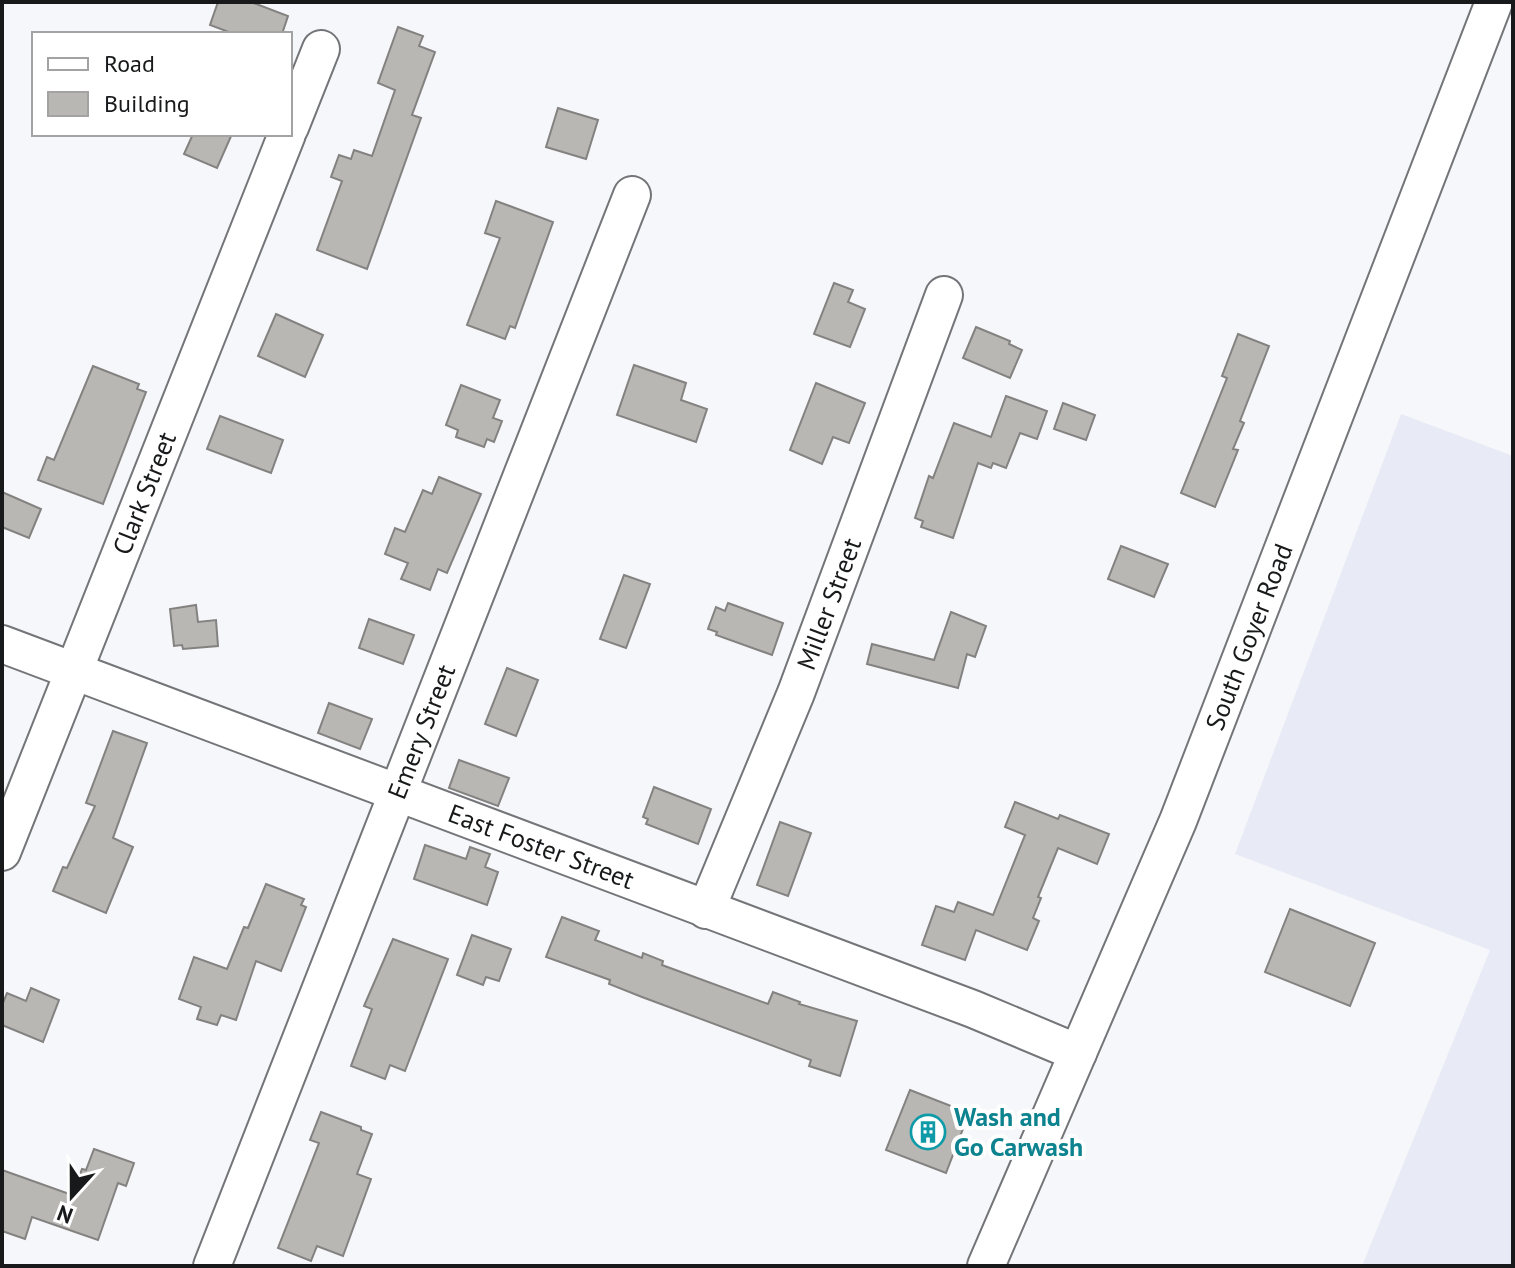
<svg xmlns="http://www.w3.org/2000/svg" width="1515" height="1268" viewBox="0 0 1515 1268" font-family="'PT Sans',sans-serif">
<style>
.built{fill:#e8ebf5}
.building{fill:#b9b7b4;stroke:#848280;stroke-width:2}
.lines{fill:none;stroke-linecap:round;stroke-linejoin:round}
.minor-casing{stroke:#747578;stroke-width:40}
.minor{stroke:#fff;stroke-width:36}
.labels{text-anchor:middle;stroke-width:8;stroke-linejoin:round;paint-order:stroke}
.street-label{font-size:26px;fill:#18191a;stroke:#fff}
.culture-label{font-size:26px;font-weight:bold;fill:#0d838f;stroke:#fff;text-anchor:start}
</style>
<rect width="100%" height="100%" fill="#f6f7fa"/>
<!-- built -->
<path class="built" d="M 1401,414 L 1513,456 L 1513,1266 L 1362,1266 L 1490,950 L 1235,854 Z"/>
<!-- building -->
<g class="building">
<path d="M 218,2 L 251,2 L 288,16 L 282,34 L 234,34 L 210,25 Z"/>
<path d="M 398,27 L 423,36 L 419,46 L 435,52 L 412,115 L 421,118 L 367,269 L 317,250 L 342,181 L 331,177 L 339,155 L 351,159 L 354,150 L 372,156 L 395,90 L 378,83 Z"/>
<path d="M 558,108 L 598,120 L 586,159 L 546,147 Z"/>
<path d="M 193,134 L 232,134 L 217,168 L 184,154 Z"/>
<path d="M 496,201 L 553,222 L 515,328 L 510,326 L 505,339 L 467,325 L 500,238 L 485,233 Z"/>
<path d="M 834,283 L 853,290 L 848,302 L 865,309 L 850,347 L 814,334 Z"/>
<path d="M 276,314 L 323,335 L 305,377 L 258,356 Z"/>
<path d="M 976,327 L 1010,341 L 1009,344 L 1022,350 L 1010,378 L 963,358 Z"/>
<path d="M 1238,334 L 1269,346 L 1240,421 L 1244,423 L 1233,449 L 1238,450 L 1215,507 L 1181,493 L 1227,378 L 1222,376 Z"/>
<path d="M 634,365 L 686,383 L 681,400 L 707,409 L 696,442 L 617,415 Z"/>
<path d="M 93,366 L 139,384 L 137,389 L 146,392 L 103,504 L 38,480 L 47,457 L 54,460 Z"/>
<path d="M 816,383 L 865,403 L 849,443 L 833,437 L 822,464 L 790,450 Z"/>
<path d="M 461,385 L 500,400 L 493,418 L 502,421 L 494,442 L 487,439 L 484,447 L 456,437 L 458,430 L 446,425 Z"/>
<path d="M 1006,396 L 1047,411 L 1037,439 L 1020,433 L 1006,468 L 993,463 L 991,468 L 978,463 L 953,538 L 921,527 L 923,521 L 915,518 L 929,476 L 933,478 L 954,423 L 991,437 Z"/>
<path d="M 1063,403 L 1095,415 L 1086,440 L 1054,429 Z"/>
<path d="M 220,416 L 283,440 L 271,473 L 207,449 Z"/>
<path d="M 439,477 L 481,494 L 447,573 L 438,569 L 430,590 L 401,579 L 408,563 L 385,554 L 395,528 L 405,532 L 423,490 L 432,494 Z"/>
<path d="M 2,492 L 41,509 L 29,538 L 2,527 Z"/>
<path d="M 1121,546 L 1168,564 L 1154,597 L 1108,579 Z"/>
<path d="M 624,575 L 650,584 L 626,648 L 600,639 Z"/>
<path d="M 728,603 L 783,623 L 772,655 L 716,635 L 717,632 L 708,629 L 716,607 L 725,611 Z"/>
<path d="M 196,605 L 198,622 L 216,620 L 218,646 L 183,649 L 182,645 L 174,646 L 170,609 Z"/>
<path d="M 951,612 L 986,626 L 975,657 L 967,654 L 958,688 L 867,664 L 872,644 L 934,660 Z"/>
<path d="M 369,619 L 414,635 L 403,664 L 359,648 Z"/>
<path d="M 507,668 L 538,680 L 516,736 L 485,724 Z"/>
<path d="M 329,703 L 372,719 L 360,749 L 318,733 Z"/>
<path d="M 113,731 L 147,743 L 113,838 L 133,847 L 106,913 L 53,891 L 63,867 L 67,868 L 95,806 L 86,803 Z"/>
<path d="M 459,760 L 509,778 L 498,806 L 449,788 Z"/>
<path d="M 654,787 L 711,809 L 698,844 L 646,824 L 648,819 L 643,817 Z"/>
<path d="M 1015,802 L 1058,819 L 1060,815 L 1109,834 L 1097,864 L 1058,848 L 1038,897 L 1041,898 L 1033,918 L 1039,921 L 1027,950 L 976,930 L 965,960 L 922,945 L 936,906 L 954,912 L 958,902 L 993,915 L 1025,835 L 1005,827 Z"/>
<path d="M 780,822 L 811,833 L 788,896 L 757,885 Z"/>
<path d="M 425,845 L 466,859 L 470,847 L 490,854 L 485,867 L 498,872 L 487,905 L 414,879 Z"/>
<path d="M 266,884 L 304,899 L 301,905 L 306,907 L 281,971 L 256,961 L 236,1020 L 221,1015 L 217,1025 L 197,1019 L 201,1007 L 179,999 L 194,957 L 227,969 L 244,927 L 248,928 Z"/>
<path d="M 1290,909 L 1375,943 L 1350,1006 L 1265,972 Z"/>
<path d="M 562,917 L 599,931 L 595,940 L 642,958 L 643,953 L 663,961 L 662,965 L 768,1004 L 773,992 L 800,1002 L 799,1004 L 857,1021 L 840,1076 L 809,1066 L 811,1060 L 642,997 L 609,984 L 610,980 L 546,957 Z"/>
<path d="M 472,935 L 511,949 L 499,981 L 486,977 L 483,985 L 457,975 Z"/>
<path d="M 393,939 L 448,959 L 405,1071 L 390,1065 L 385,1079 L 351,1066 L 372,1009 L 364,1006 Z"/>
<path d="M 31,988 L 59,1000 L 43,1042 L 2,1025 L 2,1005 L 7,993 L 26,1001 Z"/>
<path d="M 910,1090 L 969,1113 L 946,1173 L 886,1150 Z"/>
<path d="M 321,1112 L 361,1127 L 361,1130 L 372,1134 L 357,1174 L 371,1179 L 343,1256 L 317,1246 L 311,1261 L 278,1248 L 319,1143 L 310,1140 Z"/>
<path d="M 94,1149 L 134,1163 L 126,1186 L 118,1183 L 98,1240 L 32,1217 L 25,1239 L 2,1231 L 2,1170 L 72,1195 L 82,1169 L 86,1170 Z"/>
</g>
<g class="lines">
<!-- minor casing -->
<g class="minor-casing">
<g id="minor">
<path d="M 290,127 L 321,49"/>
<path id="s1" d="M 2,644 L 973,1009 L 1078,1053"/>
<path id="s2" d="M 2,852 L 287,134"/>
<path id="s3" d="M 706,910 L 796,693 L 944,295"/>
<path id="s4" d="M 212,1266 L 632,195"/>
<path id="s5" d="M 986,1266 L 1178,821 L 1494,2"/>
</g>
</g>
<!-- minor -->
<use href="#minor" class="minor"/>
</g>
<!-- icons -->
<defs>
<g id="building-ring" transform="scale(1.8)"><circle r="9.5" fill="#fff" stroke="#0f9aa8" stroke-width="1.5"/><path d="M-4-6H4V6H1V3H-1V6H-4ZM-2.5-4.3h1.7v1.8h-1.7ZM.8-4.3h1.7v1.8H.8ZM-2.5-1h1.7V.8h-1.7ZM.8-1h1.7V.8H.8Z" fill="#0f9aa8"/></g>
</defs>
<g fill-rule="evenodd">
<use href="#building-ring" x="928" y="1132"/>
</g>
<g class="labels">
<!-- street labels -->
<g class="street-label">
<text dy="9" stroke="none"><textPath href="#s2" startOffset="386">Clark Street</textPath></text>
<text dy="9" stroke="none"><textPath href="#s3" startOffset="330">Miller Street</textPath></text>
<text dy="9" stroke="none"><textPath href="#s5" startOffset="682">South Goyer Road</textPath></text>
<text dy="9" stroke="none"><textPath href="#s4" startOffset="574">Emery Street</textPath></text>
<text dy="9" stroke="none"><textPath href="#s1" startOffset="576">East Foster Street</textPath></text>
</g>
<!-- culture labels -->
<g class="culture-label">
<text x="954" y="1126">Wash and<tspan x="954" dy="30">Go Carwash</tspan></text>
</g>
</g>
<!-- border -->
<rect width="1515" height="1268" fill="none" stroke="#18191a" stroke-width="8"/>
<!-- legend -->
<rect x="32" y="32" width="260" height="104" fill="#ffffff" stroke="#a3a3a3" stroke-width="2"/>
<rect x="48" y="58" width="40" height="12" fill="#ffffff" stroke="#a3a3a3" stroke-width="2"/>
<text x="104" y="72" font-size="24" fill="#18191a">Road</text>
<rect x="48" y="92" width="40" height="24" fill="#b9b7b4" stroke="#a3a3a3" stroke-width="2"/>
<text x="104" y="112" font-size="24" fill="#18191a">Building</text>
<!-- north arrow -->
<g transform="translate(72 1196) rotate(201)" stroke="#ffffff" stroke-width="6" paint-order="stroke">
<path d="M0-6L14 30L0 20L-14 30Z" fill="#18191a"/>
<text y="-12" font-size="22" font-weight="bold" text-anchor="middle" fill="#18191a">N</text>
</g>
</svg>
